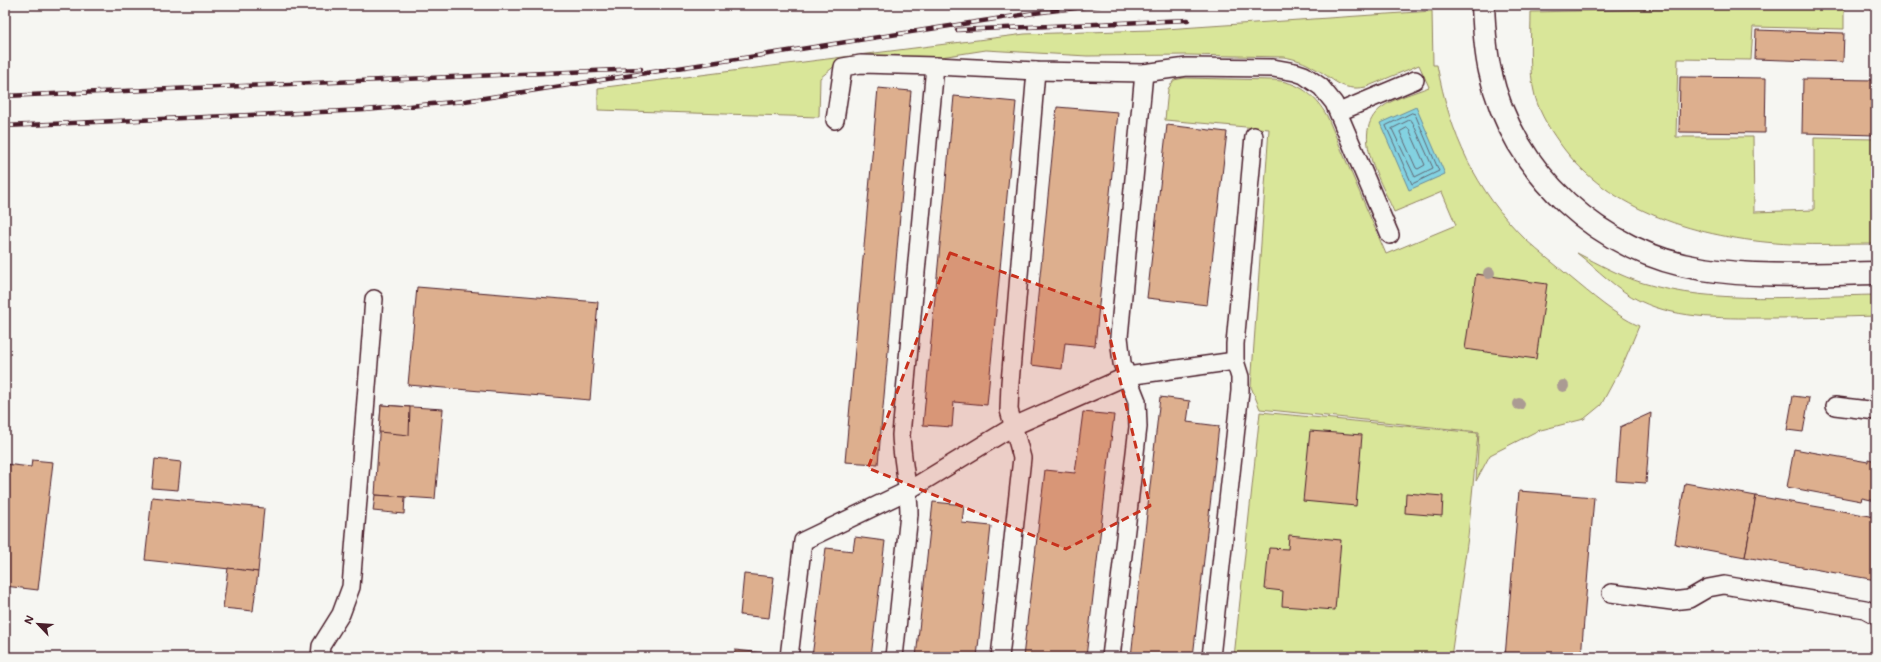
<svg xmlns="http://www.w3.org/2000/svg" width="1881" height="662" viewBox="0 0 1881 662" font-family="Mali,sans-serif">
<style>
.green{fill:#d9e699;stroke:#928262}
.water{fill:#83d2e1;stroke:#6c8a98}
.lines{fill:none;stroke-linecap:round;stroke-linejoin:round}
.shore{stroke:#616774;stroke-width:1}
.building{fill:#ddaf8e;stroke:#4a1f2b}
.service-casing{stroke:#4a1f2b;stroke-width:20}
.tertiary-casing{stroke:#4a1f2b;stroke-width:25}
.service{stroke:#f6f6f2;stroke-width:17}
.tertiary{stroke:#f6f6f2;stroke-width:22}
.rail-casing{stroke:#4a1f2b;stroke-width:4.5}
.rail{stroke:#f6f6f2;stroke-width:3;stroke-dasharray:9;stroke-linecap:butt}
.tree{fill:#ab9b93}
.marked{fill:#c8321e;fill-opacity:0.2;stroke:#c8321e;stroke-width:3;stroke-dasharray:8 5;stroke-linejoin:round}
</style>
<rect width="100%" height="100%" fill="#f6f6f2"/>
<filter id="ink" filterUnits="userSpaceOnUse"><feTurbulence type="fractalNoise" baseFrequency=".025" numOctaves="2"/><feDisplacementMap in="SourceGraphic" scale="8" xChannelSelector="R" yChannelSelector="G"/><feConvolveMatrix kernelMatrix="1 2 1 2 8 2 1 2 1" color-interpolation-filters="sRGB"/></filter>
<g filter="url(#ink)">
<!-- green -->
<g class="green">
<path d="M 1844,5 L 1844,29 L 1753,27 L 1751,60 L 1678,59 L 1676,137 L 1753,137 L 1754,212 L 1814,210 L 1814,138 L 1876,139 L 1876,244 C 1848,244 1819,245 1791,244 C 1710,240 1615,216 1564,149 C 1552,133 1540,115 1535,96 C 1528,69 1531,39 1531,12 Z"/>
<path d="M 1432,11 L 1433,65 L 1437,65 C 1450,134 1475,190 1526,240 C 1540,253 1556,265 1570,277 C 1592,295 1613,314 1639,326 L 1623,364 L 1601,405 L 1584,419 L 1537,431 L 1490,455 L 1476,481 L 1479,432 L 1260,409 L 1251,387 L 1269,129 L 1165,120 L 1168,89 L 1174,80 L 1184,78 L 1273,80 C 1299,82 1315,95 1327,116 L 1386,254 L 1456,225 L 1442,192 L 1394,212 C 1382,183 1349,133 1381,108 C 1394,98 1414,93 1429,87 L 1419,65 L 1366,87 C 1340,92 1334,78 1314,68 C 1305,62 1295,59 1284,57 L 1187,55 L 1087,56 L 986,50 L 915,61 L 842,60 L 820,78 L 819,117 L 598,110 L 598,88 L 1025,34 L 1151,30 Z"/>
<path d="M 1577,253 C 1599,264 1620,276 1643,283 C 1716,305 1801,296 1876,295 L 1876,316 C 1841,317 1807,318 1772,318 C 1729,318 1679,320 1640,301 C 1617,290 1597,269 1577,253 Z"/>
<path d="M 1260,412 L 1478,433 L 1468,537 L 1451,657 L 1234,657 Z"/>
</g>
<!-- water -->
<path class="water" d="M 1416,107 L 1445,174 L 1409,190 L 1380,123 Z"/>
<g class="lines">
<!-- shore -->
<g class="shore">
<path d="M 1412,113 L 1415,114 L 1439,171 L 1412,184 L 1386,126 Z"/>
<path d="M 1410,120 L 1412,121 L 1433,168 L 1415,177 L 1392,129 Z"/>
<path d="M 1407,128 L 1409,129 L 1425,165 L 1418,169 L 1416,168 L 1400,132 Z"/>
</g>
</g>
<!-- building -->
<g class="building">
<path d="M 1756,30 L 1844,33 L 1843,62 L 1755,59 Z"/>
<path d="M 1680,77 L 1766,78 L 1765,133 L 1679,132 Z"/>
<path d="M 1803,79 L 1876,80 L 1876,135 L 1802,133 Z"/>
<path d="M 878,88 L 911,91 L 878,464 L 845,462 Z"/>
<path d="M 954,96 L 1016,102 L 987,405 L 954,402 L 952,427 L 923,425 Z"/>
<path d="M 1057,107 L 1118,112 L 1095,346 L 1065,343 L 1062,369 L 1031,365 Z"/>
<path d="M 1167,125 L 1227,132 L 1207,305 L 1147,298 Z"/>
<path d="M 1476,274 L 1547,284 L 1536,359 L 1465,349 Z"/>
<path d="M 417,287 L 598,302 L 590,400 L 408,385 Z"/>
<path d="M 1793,396 L 1809,398 L 1803,432 L 1787,430 Z"/>
<path d="M 1160,397 L 1190,401 L 1187,422 L 1219,426 L 1193,657 L 1131,657 Z"/>
<path d="M 381,405 L 443,409 L 435,499 L 375,495 Z"/>
<path d="M 381,405 L 410,407 L 409,435 L 379,432 Z"/>
<path d="M 1083,412 L 1114,415 L 1086,657 L 1023,657 L 1045,470 L 1075,473 Z"/>
<path d="M 1651,413 L 1646,483 L 1616,481 L 1620,427 Z"/>
<path d="M 1310,431 L 1362,435 L 1356,506 L 1303,501 Z"/>
<path d="M 1794,449 L 1868,462 L 1868,459 L 1876,461 L 1876,501 L 1862,498 L 1861,501 L 1787,487 Z"/>
<path d="M 155,459 L 181,462 L 178,490 L 152,488 Z"/>
<path d="M 32,460 L 53,462 L 38,590 L 5,586 L 5,464 L 31,467 Z"/>
<path d="M 1685,483 L 1756,496 L 1745,557 L 1675,544 Z"/>
<path d="M 1519,491 L 1594,497 L 1581,657 L 1505,657 Z"/>
<path d="M 1406,493 L 1443,496 L 1442,516 L 1405,513 Z"/>
<path d="M 375,495 L 405,497 L 404,514 L 373,511 Z"/>
<path d="M 1756,496 L 1876,517 L 1876,580 L 1745,557 Z"/>
<path d="M 152,497 L 264,508 L 258,572 L 145,560 Z"/>
<path d="M 933,502 L 964,505 L 962,523 L 991,526 L 977,657 L 916,657 Z"/>
<path d="M 1289,535 L 1341,540 L 1335,610 L 1282,606 L 1283,591 L 1265,589 L 1269,548 L 1288,549 Z"/>
<path d="M 855,537 L 885,541 L 871,657 L 812,657 L 826,548 L 853,551 Z"/>
<path d="M 228,568 L 258,572 L 253,611 L 223,608 Z"/>
<path d="M 744,574 L 774,577 L 769,618 L 740,615 Z"/>
<path d="M 735,650 L 764,653 L 764,657 L 734,657 Z"/>
</g>
<g class="lines">
<!-- service casing -->
<g class="service-casing">
<g id="service">
<path d="M 1339,112 L 1415,80"/>
<path d="M 835,120 L 843,67 L 861,64 L 935,66 L 1036,71 L 1144,73 L 1187,67 L 1273,68 L 1295,72 L 1304,75 L 1321,87 L 1334,103 L 1390,235"/>
<path d="M 1835,406 L 1876,411"/>
<path d="M 1611,593 L 1672,601 L 1689,599 L 1708,588 L 1724,585 L 1865,609 L 1876,615"/>
<path d="M 320,657 L 321,646 L 341,614 L 351,587 L 374,299"/>
<path d="M 789,657 L 803,541 L 909,490 L 1014,426 L 1127,376 L 1235,361"/>
<path d="M 894,657 L 909,514 C 909,487 902,462 901,435 L 935,66"/>
<path d="M 1000,657 L 1022,458 L 1009,410 L 1010,383 L 1036,71"/>
<path d="M 1111,657 L 1138,427 L 1137,401 L 1122,363 L 1119,337 L 1144,73"/>
<path d="M 1211,657 L 1240,391 L 1240,377 L 1235,361 L 1235,344 L 1254,136"/>
</g>
</g>
<!-- tertiary casing -->
<g class="tertiary-casing">
<path id="tertiary" d="M 1483,5 C 1484,27 1485,50 1490,71 C 1512,173 1601,254 1703,269 C 1760,278 1819,274 1876,273"/>
</g>
<!-- service -->
<use href="#service" class="service"/>
<!-- tertiary -->
<use href="#tertiary" class="tertiary"/>
<!-- rail casing -->
<g class="rail-casing">
<g id="rail">
<path d="M 957,30 L 1188,20"/>
<path d="M 5,96 L 641,69"/>
<path d="M 5,126 L 365,110 L 465,101 L 1034,13 L 1100,5"/>
</g>
</g>
<!-- rail -->
<use href="#rail" class="rail"/>
</g>
<!-- trees -->
<g class="tree">
<circle cx="1489" cy="273" r="6"/>
<circle cx="1563" cy="386" r="6"/>
<circle cx="1519" cy="404" r="6"/>
</g>
</g>
<!-- marked area -->
<path class="marked" d="M 950,253 L 1103,308 L 1150,506 L 1066,549 L 868,468 Z"/>
<!-- margin -->
<rect width="1881" height="662" fill="none" stroke="#f6f6f2" stroke-width="20"/>
<rect x="10" y="10" width="1861" height="642" fill="none" stroke="#4a1f2b" stroke-width="1.5" filter="url(#ink)"/>
<!-- north arrow -->
<g transform="translate(38 624) rotate(295)" stroke="#f6f6f2" stroke-width="3" paint-order="stroke">
<path d="M0-3L7 15L0 10L-7 15Z" fill="#4a1f2b"/>
<text y="-6" font-size="11" font-weight="bold" text-anchor="middle" fill="#4a1f2b">N</text>
</g>
</svg>
